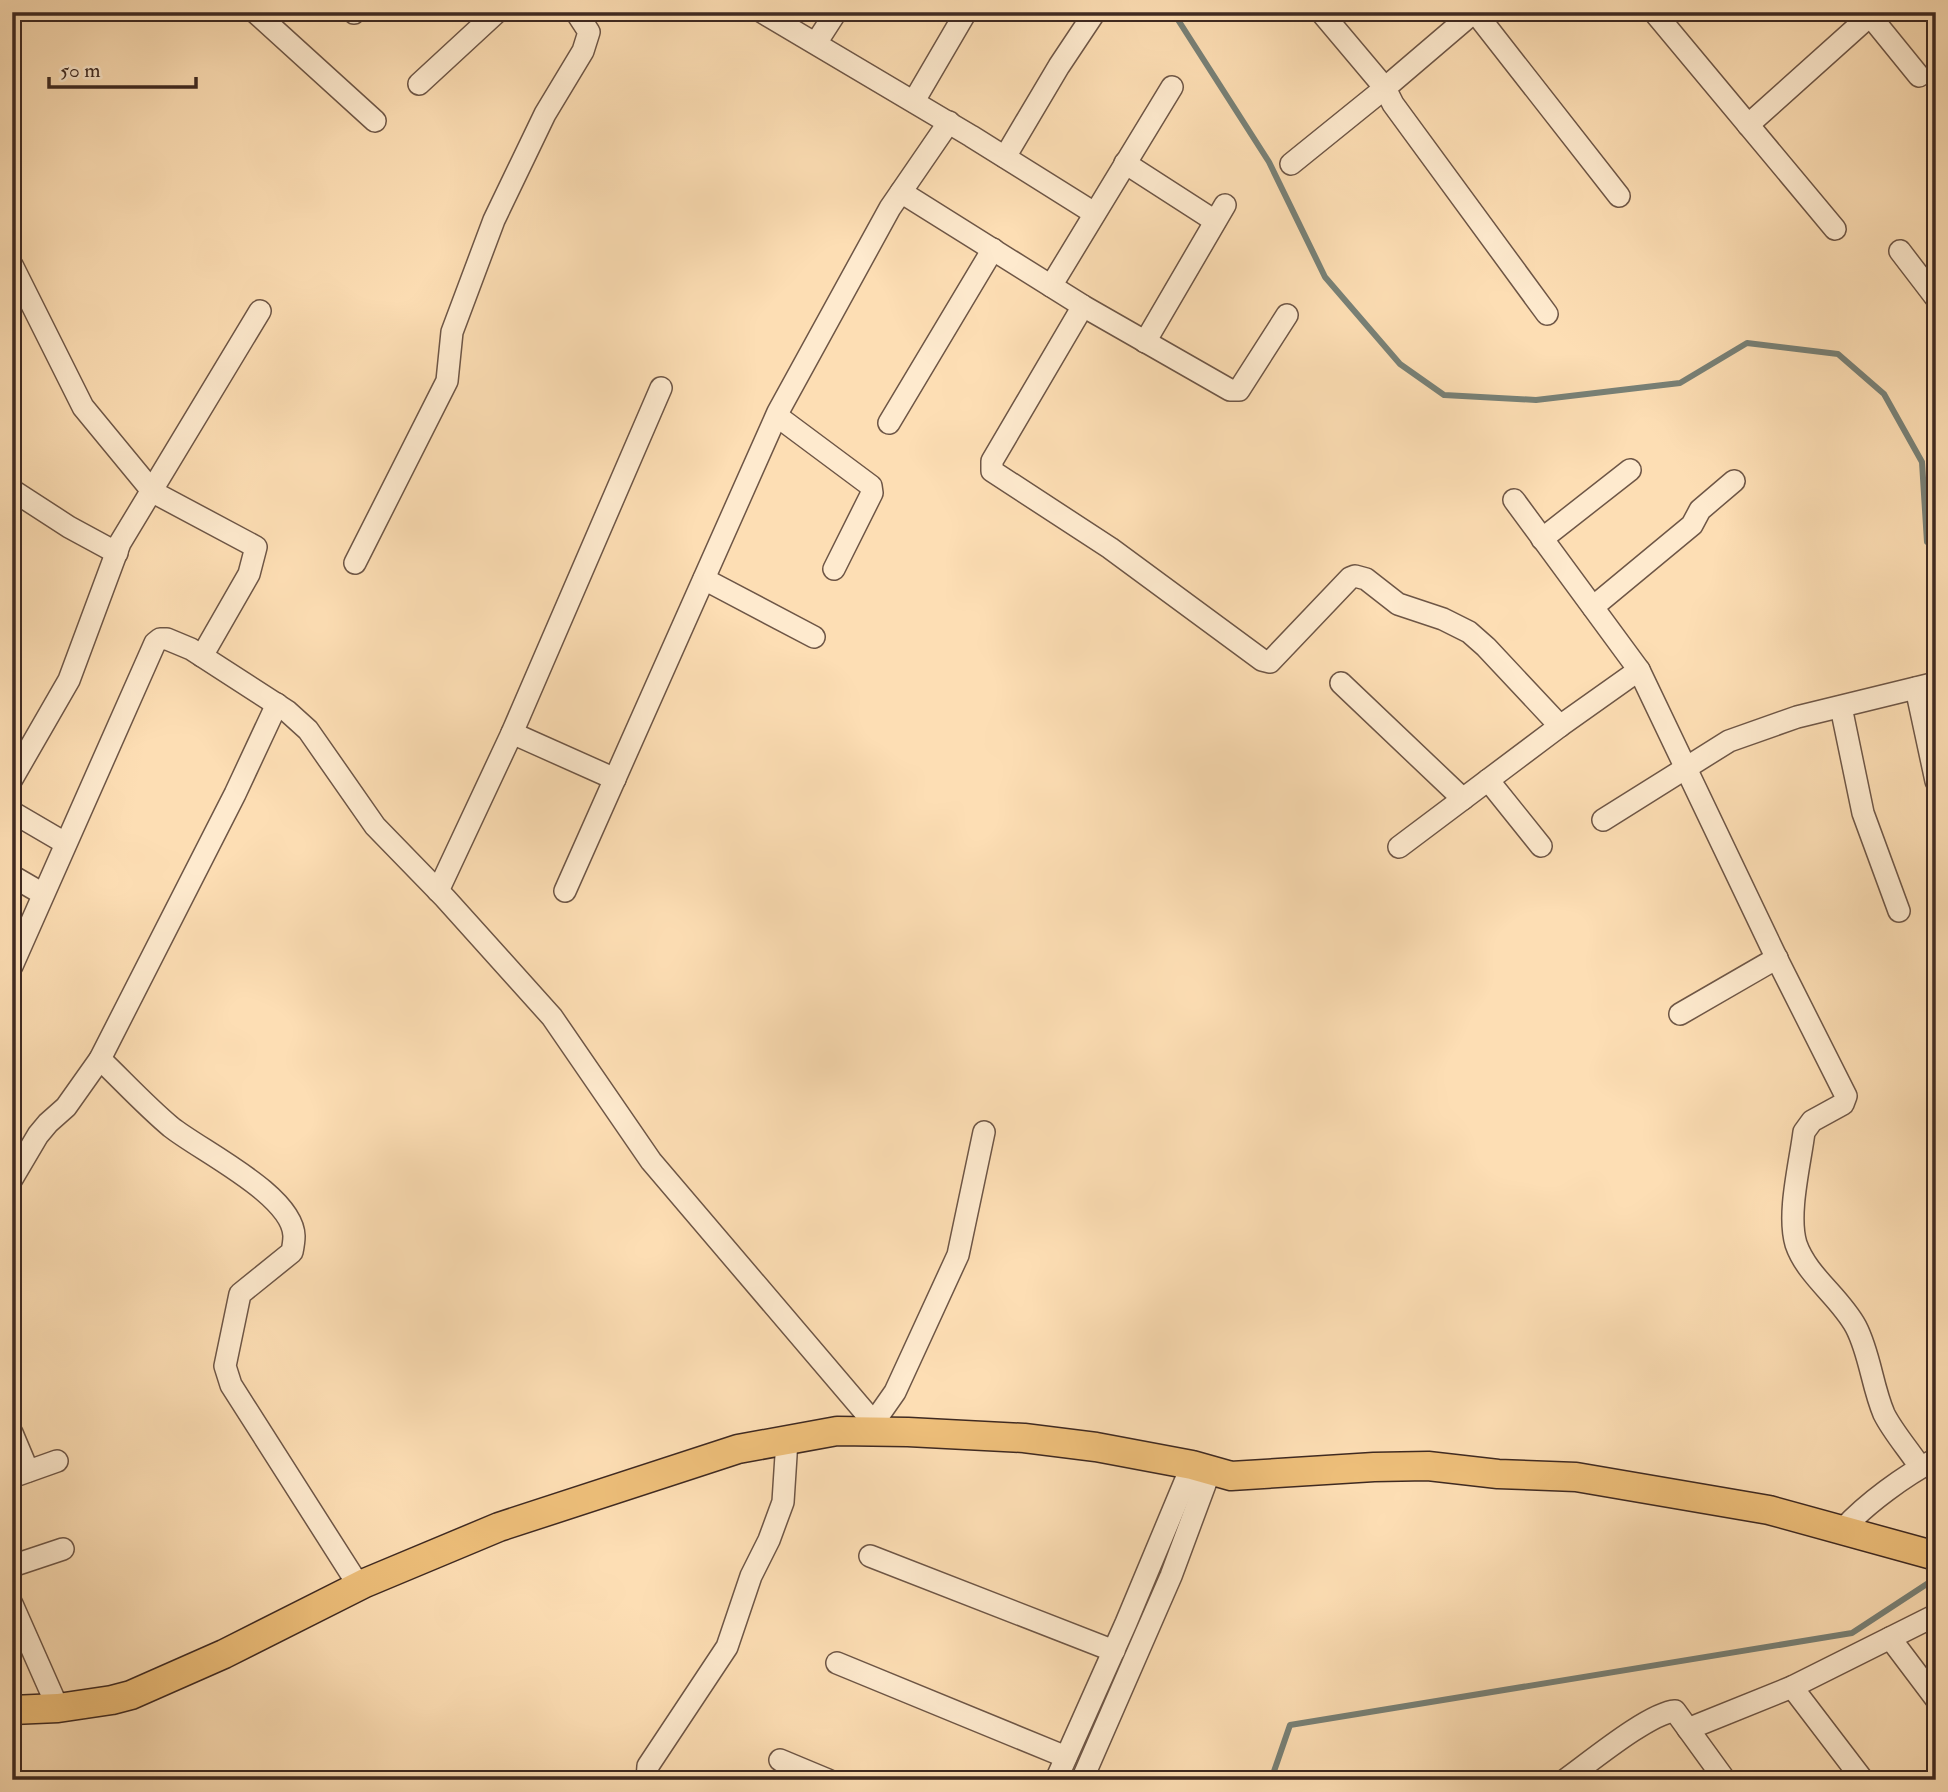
<svg xmlns="http://www.w3.org/2000/svg" width="1948" height="1792" viewBox="0 0 1948 1792" font-family="'IM FELL Double Pica',serif">
<style>
.lines{fill:none;stroke-linecap:round;stroke-linejoin:round}
.stream{stroke:#788177;stroke-width:6}
.minor-casing{stroke:#6e5646;stroke-width:24}
.major-casing{stroke:#3e2921;stroke-width:31}
.minor{stroke:#feeace;stroke-width:21}
.major{stroke:#eebf7a;stroke-width:28}
</style>
<rect width="100%" height="100%" fill="#fddeb4"/>
<filter id="stains"><feTurbulence type="fractalNoise" baseFrequency=".00286" numOctaves="4"/><feColorMatrix values="0 0 0 0 .2 0 0 0 0 .09 0 0 0 0 .02 0 0 0 .5 -.17"/></filter>
<radialGradient id="worn" r=".72"><stop offset=".6" stop-color="#630" stop-opacity="0"/><stop offset="1" stop-color="#630" stop-opacity=".3"/></radialGradient>
<g class="lines">
<!-- stream -->
<g class="stream">
<path d="M 1173,12 L 1269,162 L 1325,277 L 1400,364 L 1444,395 L 1536,400 L 1680,383 L 1747,343 L 1838,354 L 1884,394 L 1922,462 L 1927,542 L 1936,544"/>
<path d="M 1271,1780 L 1290,1725 L 1852,1633 L 1936,1578"/>
</g>
<!-- minor casing -->
<g class="minor-casing">
<g id="minor">
<path d="M 255,12 L 375,121"/>
<path d="M 762,12 L 971,136 L 1094,213"/>
<path d="M 1321,12 L 1385,88 L 1393,104 L 1547,314"/>
<path d="M 1475,12 L 1619,196"/>
<path d="M 1654,12 L 1835,229"/>
<path d="M 1867,12 L 1919,76"/>
<path d="M 354,13 L 355,12"/>
<path d="M 816,43 L 836,12"/>
<path d="M 419,84 L 497,12"/>
<path d="M 914,101 L 966,12"/>
<path d="M 1748,125 L 1874,12"/>
<path d="M 1005,157 L 1059,66 L 1095,12"/>
<path d="M 1125,163 L 1215,221"/>
<path d="M 1291,164 L 1385,88 L 1474,12"/>
<path d="M 901,192 L 1083,306 L 1230,390 L 1239,390 L 1287,315"/>
<path d="M 1900,251 L 1936,298"/>
<path d="M 12,265 L 83,407 L 153,492 L 256,547 L 249,574 L 202,656"/>
<path d="M 1051,286 L 1172,87"/>
<path d="M 1083,306 L 992,461 L 992,471 L 1110,548 L 1262,660 L 1270,662 L 1350,578 L 1355,576 L 1366,579 L 1398,604 L 1443,619 L 1469,632 L 1486,647 L 1560,726"/>
<path d="M 1145,342 L 1225,205"/>
<path d="M 777,416 L 871,486 L 872,493 L 834,569"/>
<path d="M 889,423 L 993,249"/>
<path d="M 12,490 L 69,527 L 117,553"/>
<path d="M 1514,500 L 1639,670 L 1778,961 L 1846,1096 L 1843,1104 L 1812,1121 L 1804,1132 C 1800,1164 1787,1214 1796,1244 C 1807,1276 1840,1297 1856,1327 C 1870,1354 1872,1386 1884,1414 C 1893,1432 1909,1450 1920,1467"/>
<path d="M 1542,539 L 1630,470"/>
<path d="M 355,563 L 447,381 L 452,332 L 494,220 L 545,114 L 583,51 L 589,32 L 576,12"/>
<path d="M 704,579 L 814,637"/>
<path d="M 1593,607 L 1692,525 L 1700,510 L 1734,481"/>
<path d="M 1341,683 L 1463,799"/>
<path d="M 1916,688 L 1936,781"/>
<path d="M 1841,707 L 1863,813 L 1899,911"/>
<path d="M 512,733 L 615,779"/>
<path d="M 12,779 L 69,680 L 120,543 L 260,311"/>
<path d="M 1488,780 L 1541,846"/>
<path d="M 12,812 L 65,843"/>
<path d="M 1603,820 L 1729,741 L 1797,717 L 1936,683"/>
<path d="M 1399,847 L 1560,726 L 1639,670"/>
<path d="M 12,876 L 43,894"/>
<path d="M 438,891 L 512,733 L 661,388"/>
<path d="M 565,891 L 778,412 L 890,208 L 949,122"/>
<path d="M 12,966 L 155,643 L 160,639 L 167,639 L 191,649 L 287,711 L 308,730 L 375,826 L 445,898 L 552,1017 L 651,1161 L 881,1431"/>
<path d="M 1680,1014 L 1777,958"/>
<path d="M 100,1059 C 124,1082 146,1106 171,1127 C 201,1151 293,1195 294,1236 C 294,1241 293,1247 292,1252 L 240,1294 L 225,1366 L 231,1385 L 359,1586"/>
<path d="M 12,1179 L 38,1135 L 48,1123 L 66,1107 L 100,1059 L 235,794 L 277,704"/>
<path d="M 874,1422 L 895,1392 L 958,1255 L 984,1132"/>
<path d="M 12,1433 L 28,1471"/>
<path d="M 12,1477 L 57,1461"/>
<path d="M 1843,1529 C 1867,1503 1904,1476 1936,1459"/>
<path d="M 870,1556 L 1114,1651"/>
<path d="M 12,1566 L 63,1549"/>
<path d="M 12,1604 L 58,1708"/>
<path d="M 1890,1638 L 1936,1699"/>
<path d="M 837,1663 L 1066,1757"/>
<path d="M 1792,1687 L 1863,1780"/>
<path d="M 1688,1729 L 1792,1687 L 1936,1615"/>
<path d="M 780,1760 L 828,1780"/>
<path d="M 647,1780 L 648,1766 L 727,1647 L 751,1576 L 769,1540 L 783,1502 L 787,1440"/>
<path d="M 1056,1780 L 1126,1623 L 1192,1465"/>
<path d="M 1082,1780 L 1171,1576 L 1210,1471"/>
<path d="M 1565,1780 C 1589,1763 1649,1713 1675,1711 L 1725,1780"/>
</g>
</g>
<!-- major casing -->
<g class="major-casing">
<path id="major" d="M 12,1710 L 58,1708 L 112,1700 L 131,1695 L 224,1654 L 365,1583 L 499,1527 L 738,1449 L 837,1431 L 908,1432 L 1024,1438 L 1096,1447 L 1192,1465 L 1231,1476 L 1374,1467 L 1428,1466 L 1498,1474 L 1576,1477 L 1769,1510 L 1936,1556"/>
</g>
<!-- minor -->
<use href="#minor" class="minor"/>
<!-- major -->
<use href="#major" class="major"/>
</g>
<!-- margin -->
<rect width="1948" height="1792" fill="none" stroke="#fddeb4" stroke-width="42"/>
<rect x="14" y="14" width="1920" height="1764" fill="none" stroke="#3e2921" stroke-width="3.5"/>
<rect x="21" y="21" width="1906" height="1750" fill="none" stroke="#3e2921" stroke-width="2"/>
<!-- scale -->
<path d="M49 77v10h147v-10" fill="none" stroke="#3e2921" stroke-width="3.5"/>
<text x="60" y="77" font-size="21" fill="#3e2921" stroke="#feeace" stroke-width="5" paint-order="stroke">50 m</text>
<rect width="100%" height="100%" filter="url(#stains)"/>
<rect width="100%" height="100%" fill="url(#worn)"/>
</svg>
